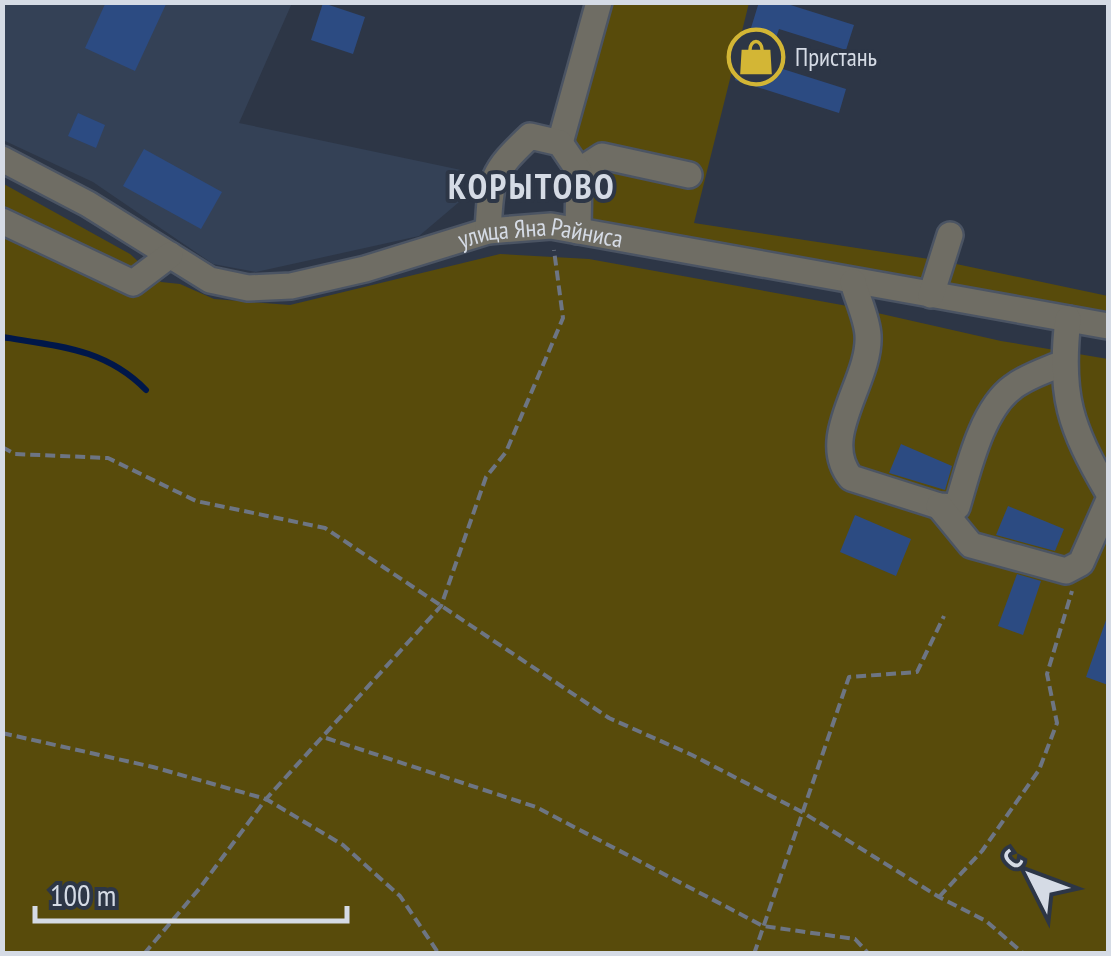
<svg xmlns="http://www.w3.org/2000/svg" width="1111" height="956" viewBox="0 0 1111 956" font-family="'PT Sans Narrow',sans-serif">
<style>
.built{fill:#344156}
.green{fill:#584b0b}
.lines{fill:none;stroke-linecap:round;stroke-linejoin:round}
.stream{stroke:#001749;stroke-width:6}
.building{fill:#2c4b82}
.minor-casing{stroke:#4b5463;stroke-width:30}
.path{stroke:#6d7583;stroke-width:4;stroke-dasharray:10 5;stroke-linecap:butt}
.minor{stroke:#6f6d64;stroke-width:25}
.labels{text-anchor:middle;stroke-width:8;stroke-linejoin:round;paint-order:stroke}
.poi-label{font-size:25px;fill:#d5dbe5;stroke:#2d3646;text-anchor:start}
.street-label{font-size:25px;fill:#d5dbe5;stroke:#2d3646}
.district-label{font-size:35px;font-weight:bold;letter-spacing:2.5px;fill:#d5dbe5;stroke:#2d3646}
</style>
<rect width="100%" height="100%" fill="#2d3646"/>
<!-- built -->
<path class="built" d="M 3,3 L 292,3 L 239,123 L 461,170 L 465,197 L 419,236 L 256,272 L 213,264 L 93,182 L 3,140 Z"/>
<!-- green -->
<g class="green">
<path d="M 610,3 L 749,3 L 694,223 L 942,261 L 1108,296 L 1108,315 L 808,259 L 592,224 L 575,138 Z"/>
<path d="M 2,183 L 130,254 L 161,282 L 180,284 L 214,299 L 290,305 L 500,254 L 589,259 L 842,305 L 1001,341 L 1108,359 L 1108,953 L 3,953 Z"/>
</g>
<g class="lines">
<!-- stream -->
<path class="stream" d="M 2,337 C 57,346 105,348 146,390"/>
</g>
<!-- building -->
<g class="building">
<path d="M 106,2 L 167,2 L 135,71 L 85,48 Z"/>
<path d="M 759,2 L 781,2 L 854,25 L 846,50 L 779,29 L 767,64 L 846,89 L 839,113 L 735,80 Z"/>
<path d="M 323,3 L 365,17 L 353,54 L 311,40 Z"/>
<path d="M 78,113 L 105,125 L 96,148 L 68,136 Z"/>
<path d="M 144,149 L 222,192 L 201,229 L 123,186 Z"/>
<path d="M 901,444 L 952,466 L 945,490 L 889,473 Z"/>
<path d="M 1008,506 L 1064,529 L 1055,551 L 996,535 Z"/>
<path d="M 855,515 L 911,539 L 896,576 L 840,552 Z"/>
<path d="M 1017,574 L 1041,581 L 1023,635 L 998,626 Z"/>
<path d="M 1106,620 L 1108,621 L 1108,685 L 1086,677 Z"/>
</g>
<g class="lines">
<!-- minor casing -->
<g class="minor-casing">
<g id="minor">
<path d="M 560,143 L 599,2"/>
<path id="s1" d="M 2,159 L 88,204 L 210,280 L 248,288 L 291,286 L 365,269 L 488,231 L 551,226 L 1108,326"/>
<path d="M 579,171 L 602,156 L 689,175"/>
<path d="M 2,221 L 133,283 L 170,255"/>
<path d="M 488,231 C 491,178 491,173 530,136 L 560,143 L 579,171 L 578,231"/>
<path d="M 853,282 C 857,298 867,318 868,335 C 871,381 817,437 851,478 L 939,506 L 957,507 C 968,471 981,410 1013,387 C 1027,376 1047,370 1063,363"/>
<path d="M 931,295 L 950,235"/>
<path d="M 1068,319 C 1059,395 1070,427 1108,492"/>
<path d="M 939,506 L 971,545 L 1066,571 L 1081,563 L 1108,502"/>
</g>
</g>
<!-- path -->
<g class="path">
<path d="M 2,447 L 15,454 L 108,458 L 196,501 L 325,528 L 609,718 L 692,755 L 802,812 L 939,897 L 986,921 L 1024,954"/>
<path d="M 2,733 L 153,767 L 266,799 L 343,845 L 400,896 L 439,954"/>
<path d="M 326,738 L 536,807 L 763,926 L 855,939 L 869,954"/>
<path d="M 939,897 L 982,851 L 1039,770 L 1057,723 L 1047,674 L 1072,591"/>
<path d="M 144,954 L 199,889 L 266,799 L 441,606 L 486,477 L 506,452 L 563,318 L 554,250"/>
<path d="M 754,954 L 849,677 L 917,672 L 944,616"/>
</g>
<!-- minor -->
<use href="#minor" class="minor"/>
</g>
<!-- icons -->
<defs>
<g id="shop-ring" transform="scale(2.875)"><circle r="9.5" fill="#2d3646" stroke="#d3b635" stroke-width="1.5"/><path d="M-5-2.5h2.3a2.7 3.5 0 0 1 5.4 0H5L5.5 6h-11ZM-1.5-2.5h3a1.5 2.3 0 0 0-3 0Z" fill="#d3b635"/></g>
</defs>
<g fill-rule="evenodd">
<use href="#shop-ring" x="756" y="57"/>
</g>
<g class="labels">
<!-- poi labels -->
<g class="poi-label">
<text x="795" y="66">Пристань</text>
</g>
<!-- street labels -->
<g class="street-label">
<text dy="9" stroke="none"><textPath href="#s1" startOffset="580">улица Яна Райниса</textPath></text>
</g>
<!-- district labels -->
<g class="district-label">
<text x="532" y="199">КОРЫТОВО</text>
</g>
</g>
<!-- border -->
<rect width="1111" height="956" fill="none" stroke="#d5dbe5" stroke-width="10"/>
<!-- north arrow -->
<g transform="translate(1031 876) rotate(312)" stroke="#2d3646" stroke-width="8" paint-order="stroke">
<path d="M0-8L18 38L0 25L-18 38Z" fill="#d5dbe5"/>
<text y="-15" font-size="28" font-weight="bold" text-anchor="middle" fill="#d5dbe5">С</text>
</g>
<!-- scale -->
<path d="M35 906v15h312v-15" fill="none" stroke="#d5dbe5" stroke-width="5"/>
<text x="50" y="906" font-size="30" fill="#d5dbe5" stroke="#2d3646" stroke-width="8" paint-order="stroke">100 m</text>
</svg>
